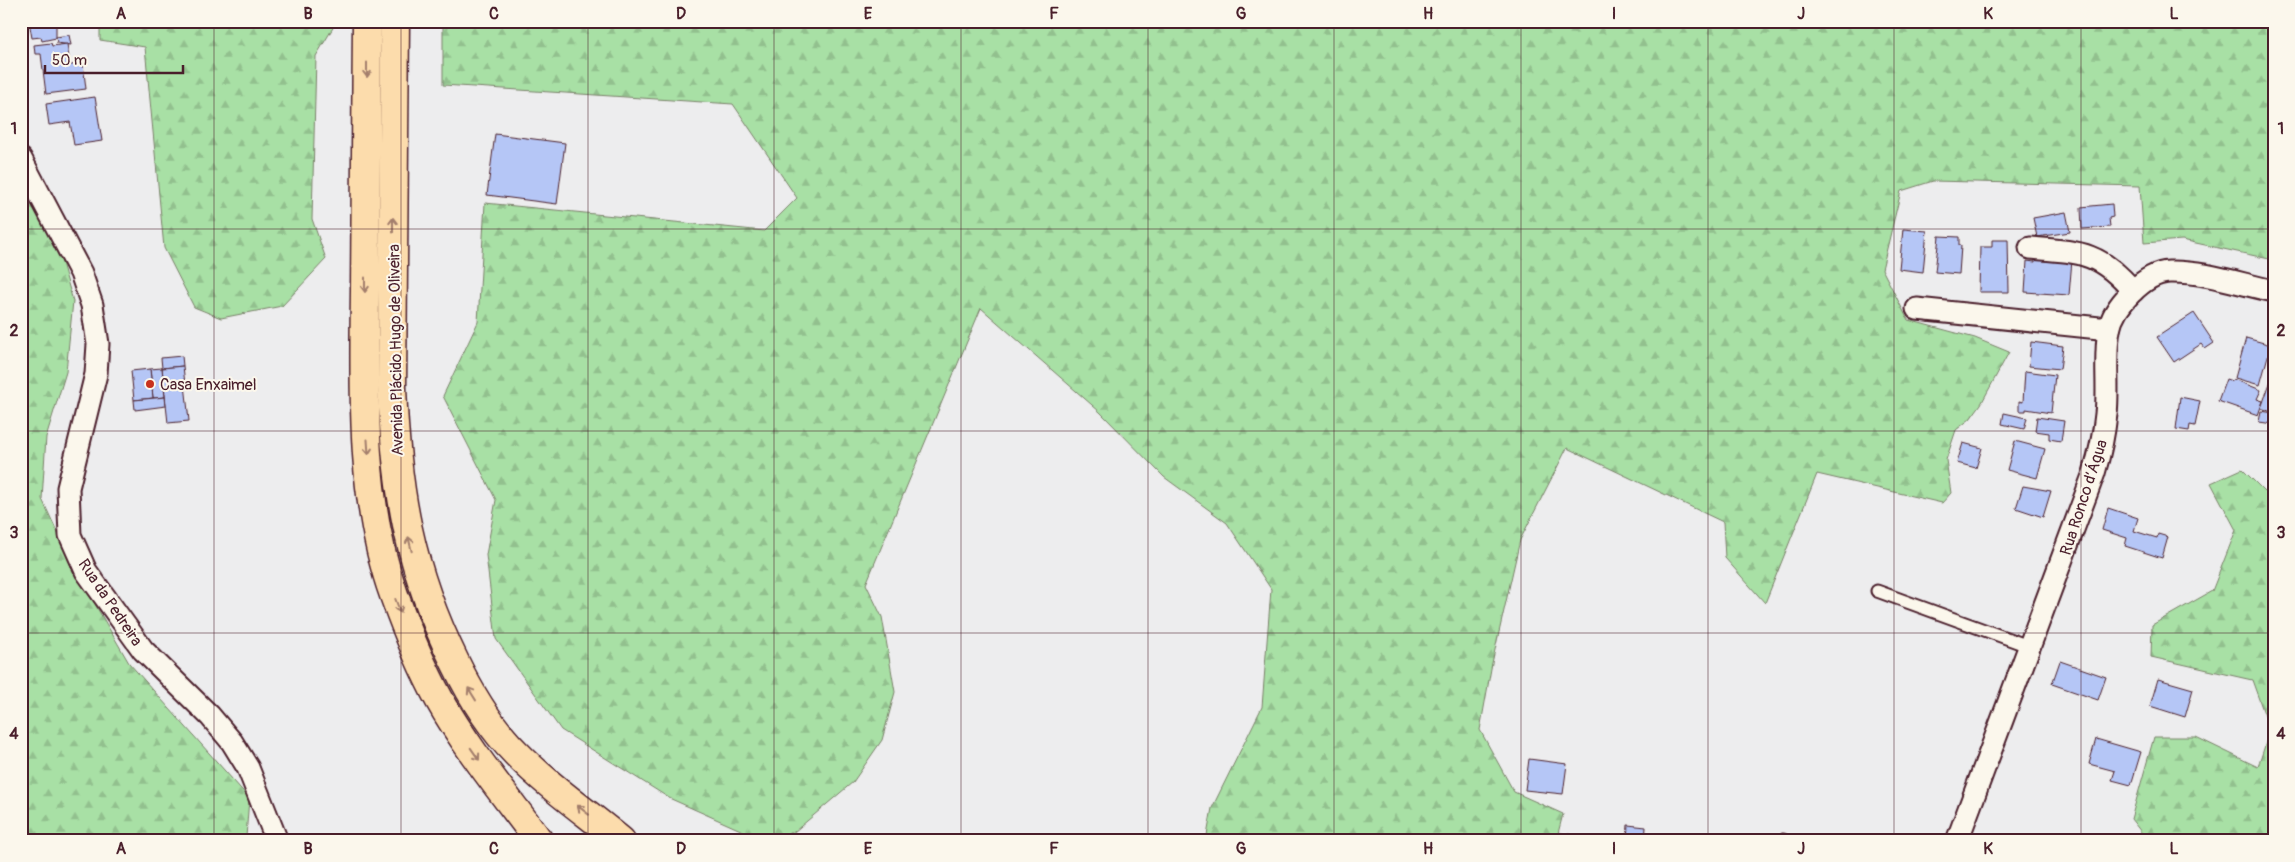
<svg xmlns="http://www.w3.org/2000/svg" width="2295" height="862" viewBox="0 0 2295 862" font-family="Pangolin,sans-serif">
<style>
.forest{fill:url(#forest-firs);stroke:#798068}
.building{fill:#b5c6f6;stroke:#4a1f2b}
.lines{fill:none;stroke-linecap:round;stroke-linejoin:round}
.lane-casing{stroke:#4a1f2b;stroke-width:15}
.street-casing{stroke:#4a1f2b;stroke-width:25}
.primary-casing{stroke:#4a1f2b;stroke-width:31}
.lane{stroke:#fbf7ec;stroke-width:11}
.street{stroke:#fbf7ec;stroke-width:21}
.primary{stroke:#fcdcac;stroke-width:28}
.oneway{stroke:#a37e6c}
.grid{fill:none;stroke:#4a1f2b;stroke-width:1;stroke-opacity:0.55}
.poi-dot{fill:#c8321e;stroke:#fbf7ec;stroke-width:2}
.labels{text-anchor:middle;stroke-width:4;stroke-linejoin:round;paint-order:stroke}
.street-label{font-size:16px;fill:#4a1f2b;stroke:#fbf7ec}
.poi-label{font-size:16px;fill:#4a1f2b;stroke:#fbf7ec;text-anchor:start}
.neatline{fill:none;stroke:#4a1f2b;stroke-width:2}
.grid-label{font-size:16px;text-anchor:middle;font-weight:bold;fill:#4a1f2b}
</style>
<defs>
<pattern id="forest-firs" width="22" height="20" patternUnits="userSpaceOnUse" patternTransform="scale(1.25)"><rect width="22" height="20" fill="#a8e0a5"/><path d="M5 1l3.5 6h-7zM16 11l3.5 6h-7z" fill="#92c08e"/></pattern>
</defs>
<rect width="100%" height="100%" fill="#ededee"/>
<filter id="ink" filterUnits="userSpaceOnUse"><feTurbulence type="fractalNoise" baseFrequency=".02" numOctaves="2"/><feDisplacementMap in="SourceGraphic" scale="10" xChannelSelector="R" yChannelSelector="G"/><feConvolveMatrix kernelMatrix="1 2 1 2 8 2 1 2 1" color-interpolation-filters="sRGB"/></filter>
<g filter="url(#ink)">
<!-- forest -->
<g class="forest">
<path d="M 100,21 L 337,21 L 316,56 L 312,219 L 326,259 L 282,306 L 221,318 L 194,307 L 164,248 L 145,47 L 100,40 Z"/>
<path d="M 443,21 L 2274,21 L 2274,260 L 2182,240 L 2144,243 L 2140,186 L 1933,181 L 1901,191 L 1882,269 L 1908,320 L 1975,338 L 2009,352 L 1981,404 L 1970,419 L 1956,430 L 1946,460 L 1951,493 L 1942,503 L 1817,474 L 1765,603 L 1725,558 L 1723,522 L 1567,448 L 1520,540 L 1492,663 L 1480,730 L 1514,792 L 1563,814 L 1556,841 L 1206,841 L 1212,808 L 1262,707 L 1271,589 L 1227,523 L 1164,477 L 1100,412 L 981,308 L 866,584 L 882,617 L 895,692 L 882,740 L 853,782 L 794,832 L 763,840 L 669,798 L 561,730 L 496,639 L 486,555 L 496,500 L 443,396 L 478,322 L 485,203 L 764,231 L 797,198 L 733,104 L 443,85 Z"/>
<path d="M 21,188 L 56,242 L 73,301 L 66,372 L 46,437 L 42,499 L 74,568 L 129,663 L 249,798 L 246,837 L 240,841 L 21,841 Z"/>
<path d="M 2242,469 L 2274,501 L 2274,841 L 2148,841 L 2131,819 L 2154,737 L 2196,737 L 2258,767 L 2270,730 L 2252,680 L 2151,657 L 2152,625 L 2212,591 L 2236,530 L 2211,483 Z"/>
</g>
<!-- building -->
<g class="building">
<path d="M 29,21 L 56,21 L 56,38 L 42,41 L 41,37 L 32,38 Z"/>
<path d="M 69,35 L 71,45 L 57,43 L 56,37 Z"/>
<path d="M 51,43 L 52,46 L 67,44 L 70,65 L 83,64 L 86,89 L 46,94 L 41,54 L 35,54 L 34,45 Z"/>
<path d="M 95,97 L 102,141 L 74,145 L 70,122 L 49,125 L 46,104 Z"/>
<path d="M 495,134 L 565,143 L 557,204 L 487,195 Z"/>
<path d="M 2112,204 L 2113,217 L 2109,218 L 2110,227 L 2082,229 L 2081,207 Z"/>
<path d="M 2066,212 L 2070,232 L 2037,237 L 2033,218 Z"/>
<path d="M 1903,229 L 1927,231 L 1923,272 L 1899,269 Z"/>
<path d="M 1939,236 L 1959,237 L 1959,245 L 1961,246 L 1959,274 L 1935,272 Z"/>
<path d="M 1992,240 L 2008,240 L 2009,292 L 1979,292 L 1980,247 L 1992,247 Z"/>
<path d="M 2035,258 L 2072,260 L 2069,295 L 2025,292 L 2027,261 L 2035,262 Z"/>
<path d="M 2194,313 L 2214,343 L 2205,349 L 2201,344 L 2174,362 L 2157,337 Z"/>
<path d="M 2246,338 L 2271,345 L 2260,385 L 2235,378 Z"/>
<path d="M 2031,342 L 2063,346 L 2060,369 L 2029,366 Z"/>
<path d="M 182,356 L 183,366 L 162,368 L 161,358 Z"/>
<path d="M 183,366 L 189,421 L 168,423 L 162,368 Z"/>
<path d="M 162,368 L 165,397 L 153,398 L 150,369 Z"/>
<path d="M 150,369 L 153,398 L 134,400 L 131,371 Z"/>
<path d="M 2025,371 L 2055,375 L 2051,413 L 2026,409 L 2026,411 L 2019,411 L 2019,401 L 2023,402 Z"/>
<path d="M 2274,372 L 2274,413 L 2261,408 Z"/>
<path d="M 2226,379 L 2232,381 L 2233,379 L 2261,390 L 2257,399 L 2263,401 L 2258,415 L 2218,401 Z"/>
<path d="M 165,397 L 166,406 L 135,410 L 134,400 Z"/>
<path d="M 2180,397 L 2200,401 L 2195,426 L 2190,425 L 2189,431 L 2176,429 Z"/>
<path d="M 2261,411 L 2274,413 L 2274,424 L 2259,422 Z"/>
<path d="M 2004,413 L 2027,418 L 2024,429 L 2002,424 Z"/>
<path d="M 2037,417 L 2064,421 L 2061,441 L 2049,439 L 2049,433 L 2035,431 Z"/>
<path d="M 2015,441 L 2045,449 L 2037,478 L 2007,470 Z"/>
<path d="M 1963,443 L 1982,448 L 1976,468 L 1957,463 Z"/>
<path d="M 2023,486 L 2051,491 L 2043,517 L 2016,508 Z"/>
<path d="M 2108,508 L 2138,518 L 2134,531 L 2157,538 L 2158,534 L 2168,537 L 2162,558 L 2125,546 L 2127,538 L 2102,530 Z"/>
<path d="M 2060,661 L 2106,677 L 2098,700 L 2052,684 Z"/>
<path d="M 2158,679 L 2193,689 L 2185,717 L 2150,706 Z"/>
<path d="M 2096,739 L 2141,752 L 2131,785 L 2112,780 L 2115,771 L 2089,764 Z"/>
<path d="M 1529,759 L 1567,764 L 1563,794 L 1525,790 Z"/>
<path d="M 1628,825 L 1646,827 L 1645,841 L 1627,841 Z"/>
<path d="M 1560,833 L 1581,836 L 1581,841 L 1559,841 Z"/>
</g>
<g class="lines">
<!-- lane casing -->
<g class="lane-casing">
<g id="lane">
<path d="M 1877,591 L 2031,647"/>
<path d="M 1783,840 L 1784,841"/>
</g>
</g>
<!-- street casing -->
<g class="street-casing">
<g id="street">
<path d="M 21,159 L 81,273 L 92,305 L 98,344 L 96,374 L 68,488 L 70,535 L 86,571 L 143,650 L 210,716 L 232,742 L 248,768 L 277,841"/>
<path d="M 2030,248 C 2079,252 2099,251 2133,291"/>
<path d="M 1917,309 L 2109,329"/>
<path d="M 1957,841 L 2094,473 C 2100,453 2104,434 2106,414 C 2109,386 2104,357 2109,330 C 2113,306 2145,273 2169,272 C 2203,271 2240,284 2274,291"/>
</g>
</g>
<!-- primary casing -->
<g class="primary-casing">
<g id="primary">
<path d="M 367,21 C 366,111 366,201 365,290 C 364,389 360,501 394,595 C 407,631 421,666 439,699 C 467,749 505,795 539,841"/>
<path d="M 395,21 L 392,387 C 396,490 409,569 455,662 C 471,695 490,727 516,753 C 548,786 586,812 621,841"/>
</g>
</g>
<!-- lane -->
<use href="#lane" class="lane"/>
<!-- street -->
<use href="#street" class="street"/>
<!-- primary -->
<use href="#primary" class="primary"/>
</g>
<!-- one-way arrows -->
<defs><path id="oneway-shaft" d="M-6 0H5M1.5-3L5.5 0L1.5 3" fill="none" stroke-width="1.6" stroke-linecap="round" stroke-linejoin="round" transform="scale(1.25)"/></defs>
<g class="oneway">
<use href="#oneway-shaft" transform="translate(367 70) rotate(90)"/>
<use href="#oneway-shaft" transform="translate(393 225) rotate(-90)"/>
<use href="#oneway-shaft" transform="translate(365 285) rotate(90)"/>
<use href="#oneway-shaft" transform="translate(368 447) rotate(86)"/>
<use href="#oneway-shaft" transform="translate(410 544) rotate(-103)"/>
<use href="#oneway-shaft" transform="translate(398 606) rotate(69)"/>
<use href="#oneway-shaft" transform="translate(472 694) rotate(-122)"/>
<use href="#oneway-shaft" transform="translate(475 754) rotate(55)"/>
<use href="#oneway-shaft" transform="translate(583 810) rotate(-142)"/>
</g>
</g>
<!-- grid -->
<path class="grid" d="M 214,21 L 214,841M 401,21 L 401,841M 588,21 L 588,841M 774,21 L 774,841M 961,21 L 961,841M 1148,21 L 1148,841M 1334,21 L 1334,841M 1521,21 L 1521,841M 1708,21 L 1708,841M 1894,21 L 1894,841M 2081,21 L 2081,841M 21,229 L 2274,229M 21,431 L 2274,431M 21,633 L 2274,633"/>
<!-- markers -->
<circle class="poi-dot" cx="150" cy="384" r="5"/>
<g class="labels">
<!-- street labels -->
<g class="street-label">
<text transform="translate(395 350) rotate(-91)" y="6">Avenida Plácido Hugo de Oliveira</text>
<text transform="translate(2083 497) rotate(-72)" y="6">Rua Ronco d’Água</text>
<text transform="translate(111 602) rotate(56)" y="6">Rua da Pedreira</text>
</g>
<!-- poi labels -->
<g class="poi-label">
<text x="160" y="390">Casa Enxaimel</text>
</g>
</g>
<!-- margin -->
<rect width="2295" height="862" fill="none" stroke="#fbf7ec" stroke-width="55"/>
<!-- scale -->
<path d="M45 65v8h138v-8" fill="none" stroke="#4a1f2b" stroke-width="2.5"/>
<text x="52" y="65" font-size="15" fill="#4a1f2b" stroke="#fbf7ec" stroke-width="4" paint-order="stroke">50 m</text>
<rect x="28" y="28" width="2240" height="806" class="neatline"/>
<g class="grid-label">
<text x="121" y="19">A</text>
<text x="308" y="19">B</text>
<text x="494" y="19">C</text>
<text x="681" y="19">D</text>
<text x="868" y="19">E</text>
<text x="1054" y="19">F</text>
<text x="1241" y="19">G</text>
<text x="1428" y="19">H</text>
<text x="1614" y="19">I</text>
<text x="1801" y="19">J</text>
<text x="1988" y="19">K</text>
<text x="2174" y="19">L</text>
<text x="14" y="134">1</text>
<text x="2281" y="134">1</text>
<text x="14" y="336">2</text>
<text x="2281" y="336">2</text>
<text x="14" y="538">3</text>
<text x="2281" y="538">3</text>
<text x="14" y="739">4</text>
<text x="2281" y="739">4</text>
<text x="121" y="854">A</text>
<text x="308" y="854">B</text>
<text x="494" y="854">C</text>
<text x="681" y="854">D</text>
<text x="868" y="854">E</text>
<text x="1054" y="854">F</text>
<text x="1241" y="854">G</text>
<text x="1428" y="854">H</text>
<text x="1614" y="854">I</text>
<text x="1801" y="854">J</text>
<text x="1988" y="854">K</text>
<text x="2174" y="854">L</text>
</g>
</svg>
